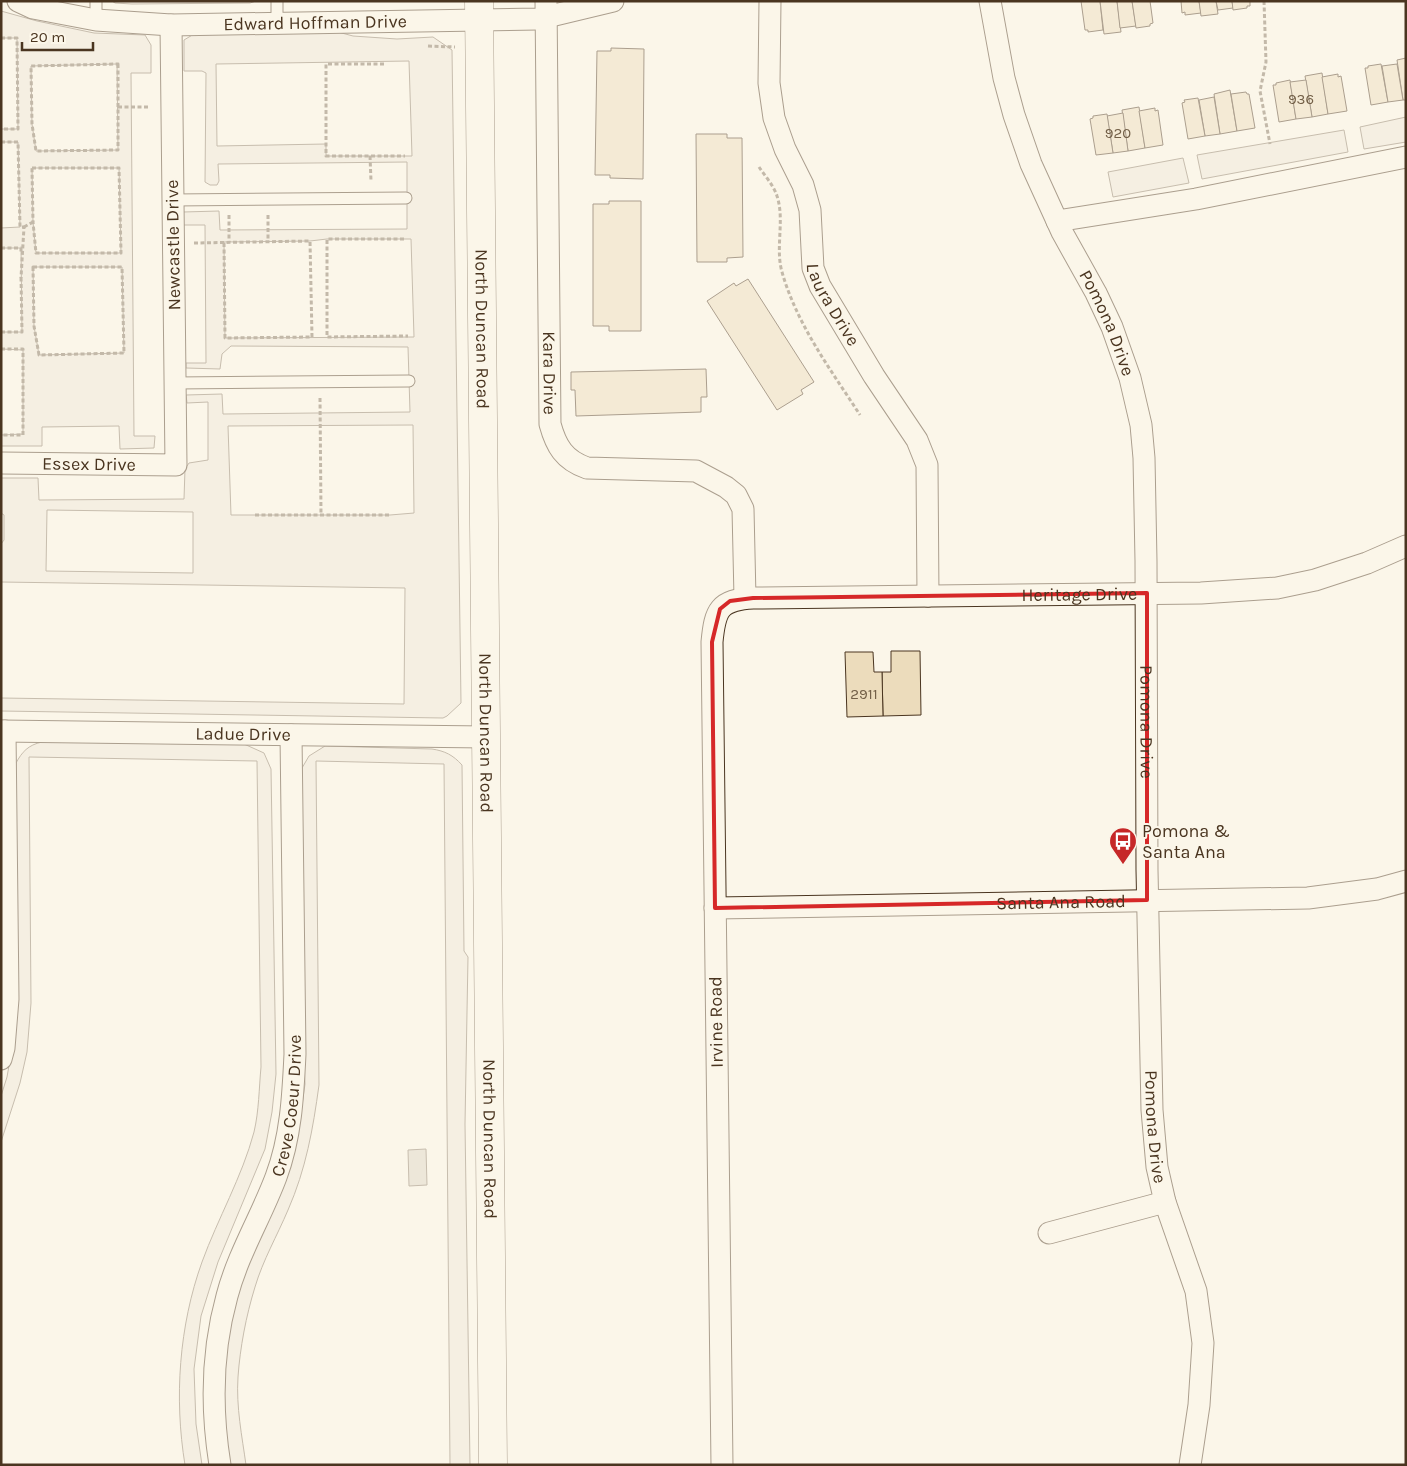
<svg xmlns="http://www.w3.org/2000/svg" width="1407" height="1466" viewBox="0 0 1407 1466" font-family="Karla,sans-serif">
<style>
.green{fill:#ede6d9;stroke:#887966;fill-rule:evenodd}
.parking{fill:#ede7d9;stroke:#887966}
.water{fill:#dcd4c6;stroke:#887966}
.building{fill:#ecdcbc;stroke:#4a3520}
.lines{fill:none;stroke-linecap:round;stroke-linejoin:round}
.lane-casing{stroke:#4a3520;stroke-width:13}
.street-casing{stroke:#4a3520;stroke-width:23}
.secondary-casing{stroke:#4a3520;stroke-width:29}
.path{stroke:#7f6f5c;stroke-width:3;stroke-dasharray:4 2.5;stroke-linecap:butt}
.lane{stroke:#fbf6e9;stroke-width:11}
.street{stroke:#fbf6e9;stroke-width:21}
.secondary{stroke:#fbf6e9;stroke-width:28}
.marked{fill:none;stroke:#d62828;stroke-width:4;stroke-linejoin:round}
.labels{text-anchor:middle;stroke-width:4;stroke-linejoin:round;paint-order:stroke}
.number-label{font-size:15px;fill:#725f47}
.street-label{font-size:18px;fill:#4a3520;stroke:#fbf6e9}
.poi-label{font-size:18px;fill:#4a3520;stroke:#fbf6e9;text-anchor:start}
</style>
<rect width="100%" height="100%" fill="#fbf6e9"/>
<!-- green -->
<g class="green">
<path d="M 112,1 L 256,1 L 250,3 L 132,4 L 115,3 Z"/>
<path d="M 1,11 L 37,21 L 94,33 L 145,35 L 151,45 L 151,73 L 131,73 L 134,436 L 155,436 L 154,448 L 120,449 L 119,426 L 42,427 L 42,446 L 1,446 L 1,435 L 23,434 L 23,350 L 1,349 L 1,332 L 22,332 L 21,248 L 1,248 L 1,228 L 20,227 L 18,142 L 1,142 L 1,129 L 18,129 L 17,38 L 1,38 ZM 117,64 L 118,150 L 36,151 L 32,124 L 31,66 ZM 32,168 L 119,168 L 121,253 L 36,253 L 33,222 ZM 33,267 L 122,267 L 124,353 L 39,355 L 34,326 Z"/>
<path d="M 338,32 L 353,36 L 397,39 L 433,37 L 452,50 L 461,703 L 447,716 L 443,718 L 1,711 L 1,698 L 404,704 L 405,588 L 1,582 L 1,544 L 4,540 L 4,515 L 1,513 L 1,478 L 38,478 L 39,500 L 184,499 L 185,469 L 189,463 L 208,460 L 208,402 L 187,403 L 186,395 L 222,394 L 223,414 L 410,412 L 408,347 L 231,346 L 222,354 L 220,369 L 186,368 L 186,363 L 206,363 L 205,225 L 183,225 L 183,212 L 219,211 L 220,230 L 407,229 L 407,162 L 218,164 L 219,181 L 217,185 L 210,185 L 205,182 L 206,73 L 202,71 L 184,71 L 184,40 L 194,34 ZM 409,61 L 412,156 L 326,156 L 326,144 L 217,146 L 216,64 ZM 327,239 L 411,239 L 414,337 L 225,338 L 224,242 L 310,241 ZM 413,425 L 414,513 L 390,515 L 231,515 L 228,426 ZM 47,510 L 193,512 L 193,573 L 46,571 Z"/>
<path d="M 42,742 L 244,744 L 264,753 L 271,769 L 276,1074 L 272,1112 L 265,1149 L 218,1262 L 201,1316 L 194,1369 L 196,1424 L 202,1465 L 185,1465 C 174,1398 179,1326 202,1262 C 218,1218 242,1177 254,1132 C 259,1111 259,1088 261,1067 L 257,761 L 29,757 L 31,1003 L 27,1052 L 20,1083 L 1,1142 L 1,1096 L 7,1077 L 14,1037 L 16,763 C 22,752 28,745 42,742 Z"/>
<path d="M 325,746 L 432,749 C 445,751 453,755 462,765 L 464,951 L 468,957 L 465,1124 L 470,1465 L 450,1465 L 444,764 L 316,761 L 319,1085 C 313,1129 306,1169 288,1210 C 277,1236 263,1260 255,1287 C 246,1316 240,1348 238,1377 C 236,1407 242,1436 246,1465 L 229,1465 L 222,1387 L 232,1305 L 299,1127 L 305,1084 L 302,1011 L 302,768 L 309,756 Z"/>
</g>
<!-- parking -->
<g class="parking">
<path d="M 1406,117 L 1406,142 L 1364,149 L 1360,127 Z"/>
<path d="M 1344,130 L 1348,152 L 1202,179 L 1197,155 Z"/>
<path d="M 1183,158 L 1189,183 L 1113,197 L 1108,172 Z"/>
</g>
<!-- water -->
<path class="water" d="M 426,1149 L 427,1185 L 409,1186 L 408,1150 Z"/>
<!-- building -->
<g class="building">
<path d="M 1081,1 L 1100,1 L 1103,30 L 1088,32 L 1088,30 L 1085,30 Z"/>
<path d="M 1100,1 L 1117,1 L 1121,32 L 1104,34 Z"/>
<path d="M 1117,1 L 1132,1 L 1136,26 L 1120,28 Z"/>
<path d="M 1132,1 L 1150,1 L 1153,23 L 1150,24 L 1150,26 L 1136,28 Z"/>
<path d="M 1181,1 L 1199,1 L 1201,13 L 1185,15 L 1185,12 L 1182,13 Z"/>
<path d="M 1199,1 L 1216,1 L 1218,14 L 1201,16 Z"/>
<path d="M 1216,1 L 1232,1 L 1233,8 L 1218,10 Z"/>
<path d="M 1232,1 L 1250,1 L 1250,6 L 1247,6 L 1247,8 L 1233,10 Z"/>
<path d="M 611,48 L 644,49 L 643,179 L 610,178 L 610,175 L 595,175 L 597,51 L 611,51 Z"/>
<path d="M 1406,58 L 1406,100 L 1403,100 L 1397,60 Z"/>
<path d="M 1381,64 L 1388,102 L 1371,105 L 1365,68 L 1368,68 L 1368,66 Z"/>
<path d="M 1397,64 L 1403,100 L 1388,102 L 1382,66 Z"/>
<path d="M 1322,73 L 1328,114 L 1312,117 L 1305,76 Z"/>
<path d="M 1338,74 L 1338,77 L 1341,76 L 1347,111 L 1328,114 L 1322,77 Z"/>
<path d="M 1290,80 L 1296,119 L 1279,122 L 1273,85 L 1276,85 L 1276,83 Z"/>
<path d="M 1306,80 L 1312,117 L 1296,119 L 1290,82 Z"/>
<path d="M 1230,90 L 1237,131 L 1220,134 L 1214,94 Z"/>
<path d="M 1246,92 L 1247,94 L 1249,94 L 1255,128 L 1237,131 L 1231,94 Z"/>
<path d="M 1214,97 L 1220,134 L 1205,136 L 1199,100 Z"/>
<path d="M 1198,98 L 1205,136 L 1188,139 L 1182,103 L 1185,102 L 1184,100 Z"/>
<path d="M 1139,107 L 1145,148 L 1128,151 L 1122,110 Z"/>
<path d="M 1155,108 L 1155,111 L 1158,110 L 1163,145 L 1145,148 L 1139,111 Z"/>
<path d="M 1123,113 L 1128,151 L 1113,153 L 1107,116 Z"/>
<path d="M 1107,114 L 1113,153 L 1096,155 L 1090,119 L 1093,118 L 1093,116 Z"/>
<path d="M 696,134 L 727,134 L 727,138 L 742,138 L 743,257 L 727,258 L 727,262 L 697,262 Z"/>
<path d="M 609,201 L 641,201 L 641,331 L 609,331 L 609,326 L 593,326 L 593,204 L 609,204 Z"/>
<path d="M 748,279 L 814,382 L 801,390 L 803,394 L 777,410 L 707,301 L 734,283 L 736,286 Z"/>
<path d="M 706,369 L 707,397 L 701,397 L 701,412 L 576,416 L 575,390 L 571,390 L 571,372 Z"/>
<path d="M 891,651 L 920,651 L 921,715 L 883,716 L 882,672 L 891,672 Z"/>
<path d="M 845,652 L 873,652 L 874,672 L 882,672 L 883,716 L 847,717 Z"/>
</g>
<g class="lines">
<!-- lane casing -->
<g class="lane-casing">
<g id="lane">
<path d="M 96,1 L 96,20"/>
<path d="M 277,1 L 277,23"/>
<path d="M 173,200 L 406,198"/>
<path d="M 175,383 L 409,381"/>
</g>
</g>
<!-- street casing -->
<g class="street-casing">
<g id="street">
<path id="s1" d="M 18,1 L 33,8 L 96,20 L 171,25 L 538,19 L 613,1"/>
<path id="s2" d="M 546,1 L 550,424 C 556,446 564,460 587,468 L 696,471 L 726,487 L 736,495 L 743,509 L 745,598"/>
<path id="s3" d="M 770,1 L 769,83 L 774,118 L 785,149 L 803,185 L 810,210 L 813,268 L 820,286 L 874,376 L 917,440 L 927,465 L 928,596"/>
<path id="s4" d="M 990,1 L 1004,78 L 1014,115 L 1031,164 L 1062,232 L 1096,293 L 1112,327 L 1130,378 L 1141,425 L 1144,458 L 1146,561 L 1147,870 L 1152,1110 L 1157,1167 L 1165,1202 L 1196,1291 L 1203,1343 L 1199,1405 L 1190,1465"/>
<path d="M 1057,221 L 1196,199 L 1406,157"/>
<path id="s5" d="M 1,463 L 176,465 L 171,25"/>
<path id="s6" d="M 1,731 L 486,737"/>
<path id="s7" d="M 715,908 L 1308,898 L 1377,889 L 1406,881"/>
<path d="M 1,1059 L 4,1048 L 8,999 L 5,731"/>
<path d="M 1049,1233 L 1165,1202"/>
<path id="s8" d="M 220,1465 C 211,1409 212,1350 227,1296 C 238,1254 261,1217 276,1177 C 291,1137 293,1096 295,1054 L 291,735"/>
<path id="s9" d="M 722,1465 L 712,642 C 715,610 719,600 753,598 L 1201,593 L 1277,588 L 1315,580 L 1367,563 L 1406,546"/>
</g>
</g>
<!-- secondary casing -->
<g class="secondary-casing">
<g id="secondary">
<path id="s10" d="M 479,1 L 493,1465"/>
</g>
</g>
<!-- path -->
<g class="path">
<path d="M 1264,1 L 1266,62 L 1260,91 L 1270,144"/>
<path d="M 1,38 L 17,38 L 18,129 L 1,129"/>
<path d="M 428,46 L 455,47"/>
<path d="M 118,64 L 118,150 L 36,151 L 32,124 L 31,66 Z"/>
<path d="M 384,64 L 326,64 L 326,156 L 405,156"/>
<path d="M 118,107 L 150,107"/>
<path d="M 1,142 L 18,142 L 20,227 L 24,227 L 21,278"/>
<path d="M 370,156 L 371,181"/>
<path d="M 759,167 C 765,176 774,186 777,196 C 785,220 775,248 782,272 C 797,325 831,370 860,415"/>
<path d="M 32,168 L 119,168 L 121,253 L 36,253 L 33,222 Z"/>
<path d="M 229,215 L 229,242"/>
<path d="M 268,215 L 268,242"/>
<path d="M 24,227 L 33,222"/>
<path d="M 404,239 L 327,239 L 327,337 L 408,336"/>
<path d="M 194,243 L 310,241 L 312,337 L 225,338 L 224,242"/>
<path d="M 1,248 L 21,248 L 21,252"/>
<path d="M 33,267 L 122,267 L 124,353 L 39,355 L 34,326 Z"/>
<path d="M 1,332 L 22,332 L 21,276"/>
<path d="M 1,349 L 23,349 L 23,435 L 1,435"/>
<path d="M 320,398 L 321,515"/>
<path d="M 255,515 L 390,515"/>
</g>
<!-- lane -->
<use href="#lane" class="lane"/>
<!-- street -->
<use href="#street" class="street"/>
<!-- secondary -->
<use href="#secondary" class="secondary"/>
</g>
<!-- marked area -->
<path d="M0 0H1407V1466H0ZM 1147,593 L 1147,900 L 715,908 L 712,642 L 720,609 L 730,601 L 753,598 Z" fill="#fbf6e9" fill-opacity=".55" fill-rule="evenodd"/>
<path class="marked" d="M 1147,593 L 1147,900 L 715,908 L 712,642 L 720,609 L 730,601 L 753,598 Z"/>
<!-- icons -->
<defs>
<g id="bus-pin" transform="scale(1.4375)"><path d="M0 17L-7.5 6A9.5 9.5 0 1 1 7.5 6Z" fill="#c62828" stroke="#fbf6e9"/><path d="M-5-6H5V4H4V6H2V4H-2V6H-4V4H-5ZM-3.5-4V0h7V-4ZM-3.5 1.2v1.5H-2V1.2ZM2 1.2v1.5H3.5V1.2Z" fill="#fff"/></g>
</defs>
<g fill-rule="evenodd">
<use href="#bus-pin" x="1123" y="841"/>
</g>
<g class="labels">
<!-- number labels -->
<g class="number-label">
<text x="1301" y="104">936</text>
<text x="1118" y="138">920</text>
<text x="864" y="699">2911</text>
</g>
<!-- street labels -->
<g class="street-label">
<text dy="6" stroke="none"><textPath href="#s1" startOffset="300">Edward Hoffman Drive</textPath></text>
<text transform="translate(173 245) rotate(-91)" y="6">Newcastle Drive</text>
<text dy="6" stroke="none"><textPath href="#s3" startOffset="316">Laura Drive</textPath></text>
<text dy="6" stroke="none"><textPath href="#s4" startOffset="345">Pomona Drive</textPath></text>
<text dy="6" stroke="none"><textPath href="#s10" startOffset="328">North Duncan Road</textPath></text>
<text dy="6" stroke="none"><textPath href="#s2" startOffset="372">Kara Drive</textPath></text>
<text dy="6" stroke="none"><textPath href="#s5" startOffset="88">Essex Drive</textPath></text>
<text dy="6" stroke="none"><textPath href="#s9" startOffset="1219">Heritage Drive</textPath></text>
<text dy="6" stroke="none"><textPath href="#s4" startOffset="750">Pomona Drive</textPath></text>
<text dy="6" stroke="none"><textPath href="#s10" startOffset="732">North Duncan Road</textPath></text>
<text dy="6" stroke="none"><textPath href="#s6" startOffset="242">Ladue Drive</textPath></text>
<text dy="6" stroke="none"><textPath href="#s7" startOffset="346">Santa Ana Road</textPath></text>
<text transform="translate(716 1022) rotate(-91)" y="6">Irvine Road</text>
<text dy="6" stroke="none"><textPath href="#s8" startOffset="372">Creve Coeur Drive</textPath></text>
<text dy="6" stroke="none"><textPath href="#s4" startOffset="1155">Pomona Drive</textPath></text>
<text dy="6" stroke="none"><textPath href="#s10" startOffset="1138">North Duncan Road</textPath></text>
</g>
<!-- poi labels -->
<g class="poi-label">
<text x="1142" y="837">Pomona &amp;<tspan x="1142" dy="21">Santa Ana</tspan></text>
</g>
</g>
<!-- border -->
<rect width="1407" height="1466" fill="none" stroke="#4a3520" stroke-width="5"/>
<!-- scale -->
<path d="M22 42v8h71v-8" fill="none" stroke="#4a3520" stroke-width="2.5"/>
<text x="30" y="42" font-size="15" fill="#4a3520" stroke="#fbf6e9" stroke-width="4" paint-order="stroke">20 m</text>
</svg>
